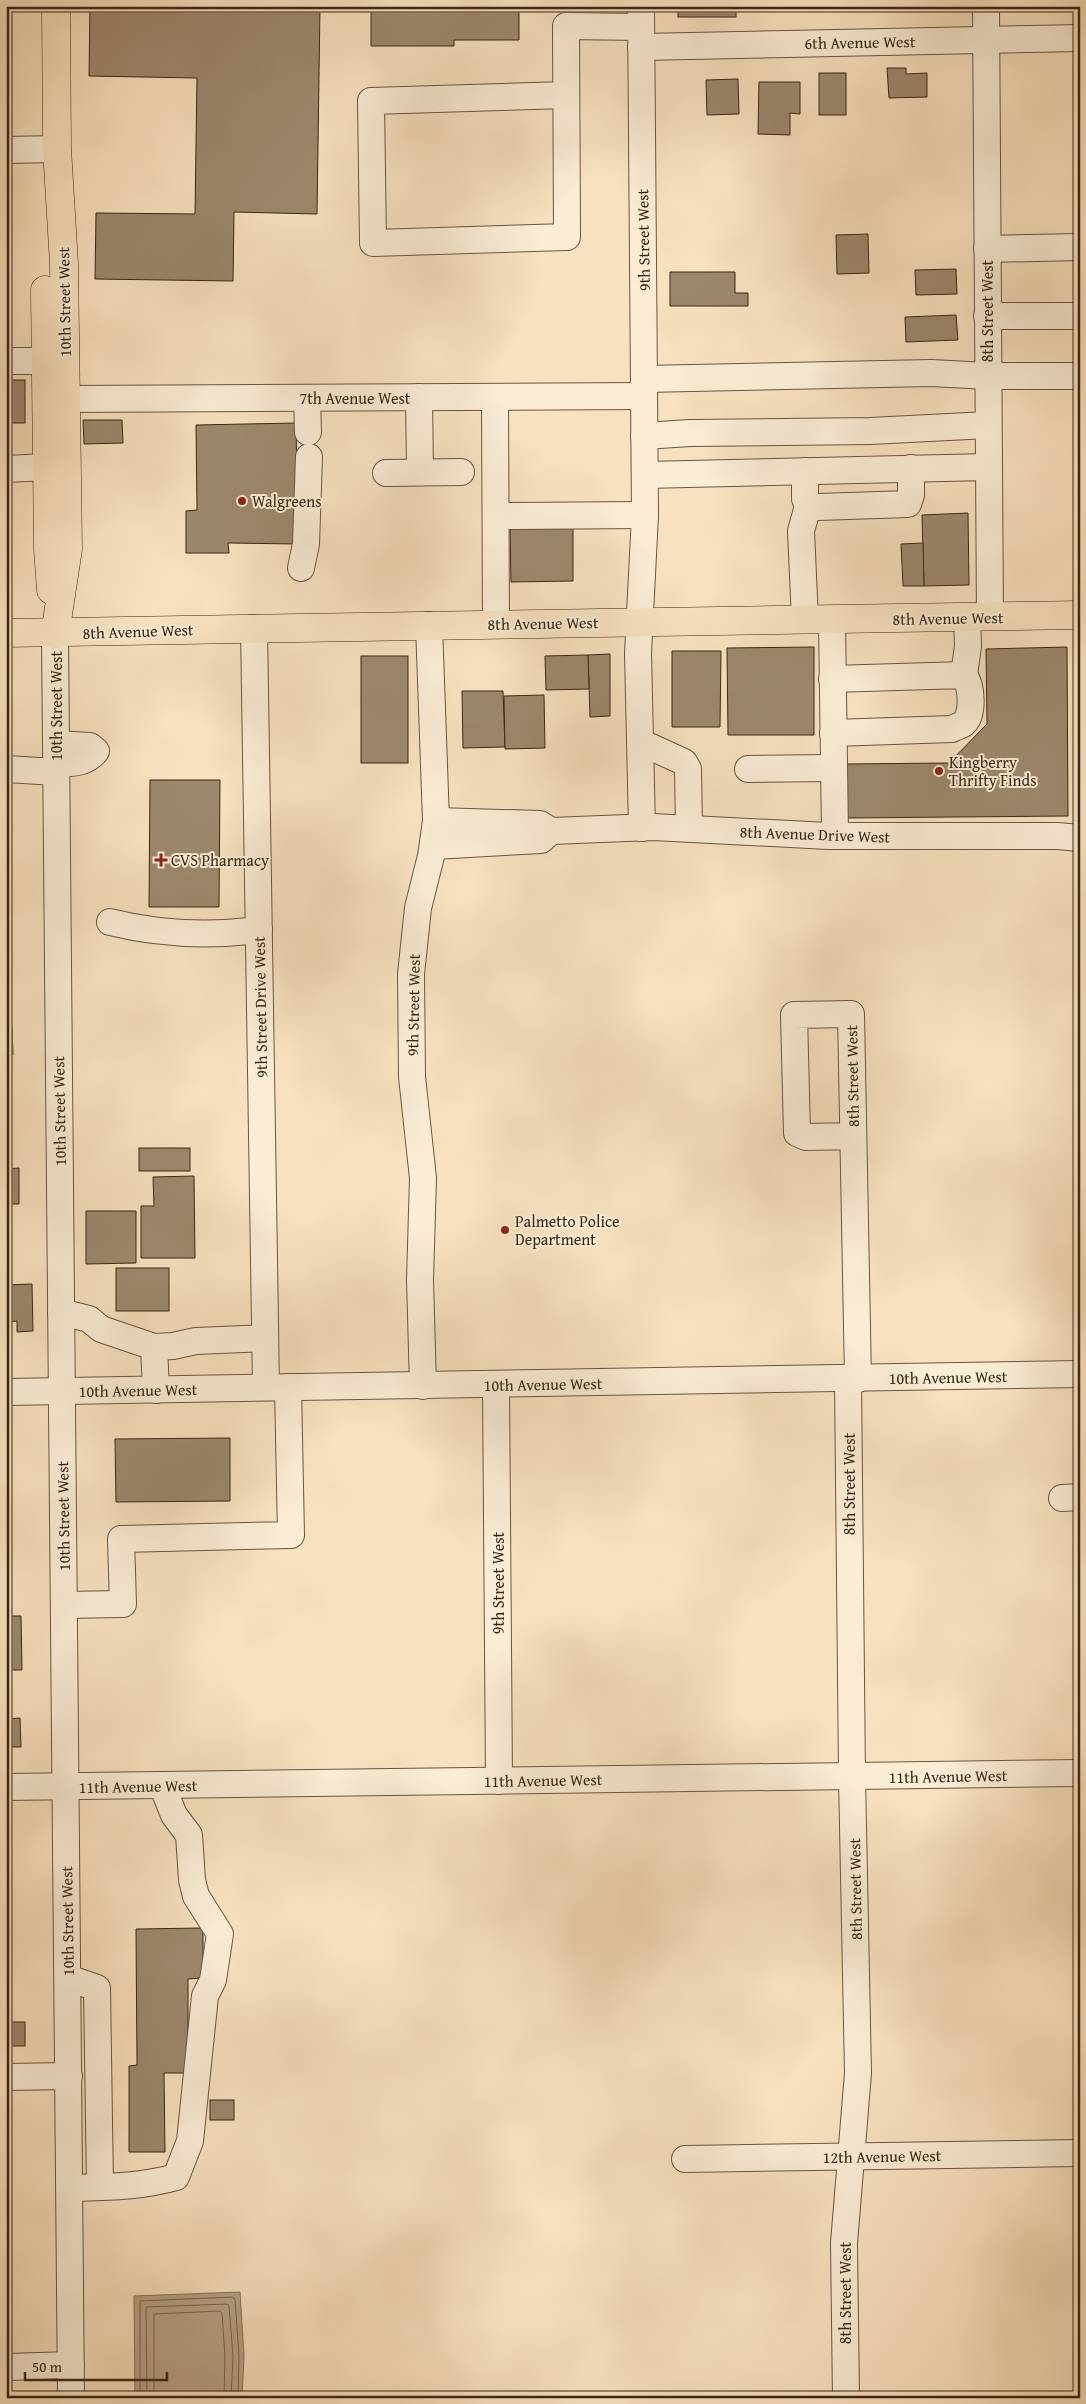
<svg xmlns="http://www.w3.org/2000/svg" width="1086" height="2404" viewBox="0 0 1086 2404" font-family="'Gentium Book Plus',serif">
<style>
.water{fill:#b7a285;stroke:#857159}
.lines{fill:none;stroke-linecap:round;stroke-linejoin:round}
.shore{stroke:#78644e;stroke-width:1}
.building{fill:#9d886d;stroke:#3a2716}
.minor-casing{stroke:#6a5640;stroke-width:28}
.major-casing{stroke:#3a2716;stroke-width:29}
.minor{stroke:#faecd5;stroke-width:26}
.major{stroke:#f8e1be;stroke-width:28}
.poi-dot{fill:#8f2418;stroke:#faecd5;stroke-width:2}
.labels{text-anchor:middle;stroke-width:4;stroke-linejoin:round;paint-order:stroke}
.street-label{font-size:16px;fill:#3a2716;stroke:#faecd5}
.poi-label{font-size:16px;fill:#3a2716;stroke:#faecd5;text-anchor:start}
</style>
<rect width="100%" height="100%" fill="#f8e1be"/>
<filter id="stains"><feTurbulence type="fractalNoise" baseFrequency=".004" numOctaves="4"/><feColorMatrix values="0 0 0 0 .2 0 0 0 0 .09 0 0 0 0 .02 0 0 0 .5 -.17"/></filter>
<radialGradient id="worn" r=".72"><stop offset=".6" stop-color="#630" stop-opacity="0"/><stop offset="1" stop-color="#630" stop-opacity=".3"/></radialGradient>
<!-- water -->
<path class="water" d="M 240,2292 L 244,2356 L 242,2398 L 135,2398 L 134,2296 Z"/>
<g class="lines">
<!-- shore -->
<g class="shore">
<path d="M 140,2398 L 140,2301 L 233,2297 L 235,2300 L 239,2356 L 238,2398"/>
<path d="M 147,2398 L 146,2307 L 227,2304 L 229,2306 L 233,2356 L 231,2398"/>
<path d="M 154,2398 L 154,2314 L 220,2311 L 222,2313 L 225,2356 L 224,2398"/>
</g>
</g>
<!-- building -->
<g class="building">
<path d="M 90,6 L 320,6 L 317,214 L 234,212 L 233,281 L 95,279 L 96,213 L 195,214 L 197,78 L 89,76 Z"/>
<path d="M 371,6 L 519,6 L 519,40 L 454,40 L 454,46 L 371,46 Z"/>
<rect x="678" y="6" width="58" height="11"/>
<rect x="755" y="6" width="30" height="2"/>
<path d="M 887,68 L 906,68 L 906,74 L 927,73 L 927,97 L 889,98 Z"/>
<rect x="819" y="73" width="27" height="42"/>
<path d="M 738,79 L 739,114 L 707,115 L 706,80 Z"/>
<path d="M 759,82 L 800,82 L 800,114 L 790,113 L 790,135 L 758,134 Z"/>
<path d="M 868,234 L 869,273 L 837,274 L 836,235 Z"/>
<path d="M 956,269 L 957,294 L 916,295 L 915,270 Z"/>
<path d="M 670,272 L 735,272 L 735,293 L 748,293 L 748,306 L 670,306 Z"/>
<path d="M 956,315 L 958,340 L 906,342 L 905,317 Z"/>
<rect x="6" y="380" width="19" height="43"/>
<path d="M 83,420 L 122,420 L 123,443 L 84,444 Z"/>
<path d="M 296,423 L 298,544 L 228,543 L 229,553 L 186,553 L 186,511 L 197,510 L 196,425 Z"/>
<path d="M 968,513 L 969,585 L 924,586 L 922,515 Z"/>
<path d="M 573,527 L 573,581 L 511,582 L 510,528 Z"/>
<path d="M 923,543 L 924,586 L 903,586 L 901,544 Z"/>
<path d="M 814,647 L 814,735 L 728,735 L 727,648 Z"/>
<path d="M 1067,647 L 1068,816 L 844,818 L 844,764 L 949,763 L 987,724 L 986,649 Z"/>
<path d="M 672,651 L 721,651 L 720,727 L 672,727 Z"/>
<path d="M 610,654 L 610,716 L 590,717 L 588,655 Z"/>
<path d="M 588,655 L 589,689 L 546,690 L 545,656 Z"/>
<rect x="361" y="656" width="47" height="107"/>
<path d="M 462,691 L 503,691 L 505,747 L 463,748 Z"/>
<path d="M 544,695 L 545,748 L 505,749 L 504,696 Z"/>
<path d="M 150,780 L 220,780 L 219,907 L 149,907 Z"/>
<path d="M 6,1027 L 12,1027 L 13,1055 L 6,1055 Z"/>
<rect x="6" y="1064" width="5" height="24"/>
<rect x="139" y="1148" width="51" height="23"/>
<path d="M 19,1168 L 19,1204 L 6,1204 L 6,1169 Z"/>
<path d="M 194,1176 L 195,1258 L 141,1258 L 141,1206 L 154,1206 L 153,1177 Z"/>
<path d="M 86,1211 L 136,1211 L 136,1263 L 86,1264 Z"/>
<rect x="116" y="1268" width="53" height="43"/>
<path d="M 32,1284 L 33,1331 L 17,1332 L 17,1321 L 6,1322 L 6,1285 Z"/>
<path d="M 230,1438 L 230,1501 L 116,1502 L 115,1439 Z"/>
<path d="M 6,1616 L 21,1616 L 22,1670 L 6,1670 Z"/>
<path d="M 20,1718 L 21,1747 L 6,1747 L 6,1719 Z"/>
<path d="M 203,1928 L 203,1978 L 188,1979 L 188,2073 L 164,2073 L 165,2152 L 129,2152 L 129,2066 L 137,2065 L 136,1929 Z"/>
<rect x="6" y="2022" width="19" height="24"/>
<rect x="210" y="2100" width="24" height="20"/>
</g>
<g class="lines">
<!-- minor casing -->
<g class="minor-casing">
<g id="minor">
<path d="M 641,6 L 645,515 L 638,653 L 642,828"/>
<path d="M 986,6 L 990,617"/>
<path d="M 641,47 L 1080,38"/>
<path d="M 566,95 L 371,101 L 373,243 L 567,237 L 566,26 L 641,27"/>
<path d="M 6,150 L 57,149"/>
<path d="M 987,249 L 1080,247"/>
<path d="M 987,316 L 1080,316"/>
<path d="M 6,361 L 45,361"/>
<path d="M 644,379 L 931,373 L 988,376 L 1080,376"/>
<path d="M 419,397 L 420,472"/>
<path d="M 495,397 L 496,624"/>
<path d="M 307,398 L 308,432"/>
<path d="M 65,399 L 644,396"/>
<path d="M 644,436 L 690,433 L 870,431 L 988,425"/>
<path d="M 6,469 L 47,467"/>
<path d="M 805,471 L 805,499 L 808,506 L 818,507 L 908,504 L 911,495 L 911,468"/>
<path d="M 386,473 L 461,472"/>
<path d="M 645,475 L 988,467"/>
<path d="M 496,516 L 645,515"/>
<path d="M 301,568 L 306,544 L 309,457"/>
<path d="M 805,620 L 801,531 L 808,506"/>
<path d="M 832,620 L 835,836"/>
<path d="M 254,628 L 266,1387"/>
<path d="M 55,634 L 71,2398"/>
<path d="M 964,675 L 968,646 L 967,617"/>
<path d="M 832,679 L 964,675 C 972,685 974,716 963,724 C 960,726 955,727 952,729 L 833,733"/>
<path d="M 640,742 L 684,762 L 688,769 L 689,828"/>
<path d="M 56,744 L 90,746 L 96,751 C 86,764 71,763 56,764"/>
<path d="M 6,769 L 56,772"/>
<path d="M 748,769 L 834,768"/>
<path d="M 436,821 L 540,824 L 551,831 L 653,827 L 828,836 L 1057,836 L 1080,838"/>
<path d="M 433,846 L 541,840 L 551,831"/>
<path d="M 110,922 C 158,934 210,936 259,930"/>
<path d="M 853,1136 L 806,1137 L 797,1133 L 794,1015 L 851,1014 L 858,1379"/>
<path d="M 61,1312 L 89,1319 L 101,1329 L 154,1347 L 156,1390"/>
<path d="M 154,1347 L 173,1346 L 196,1341 L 265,1338"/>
<path d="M 496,1384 L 499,1781"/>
<path d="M 423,1386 L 420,1280 L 423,1178 L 412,1077 L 411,974 L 418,908 L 431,856 L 436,821 L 429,625"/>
<path d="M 6,1392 L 1080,1374"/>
<path d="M 1062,1498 L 1080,1497"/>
<path d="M 64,1605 L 123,1604 L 121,1539 L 291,1535 L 288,1387"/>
<path d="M 6,1787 L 1080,1773"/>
<path d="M 68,1978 L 97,1988 L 100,2187"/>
<path d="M 6,2077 L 69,2076"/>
<path d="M 685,2159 L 1080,2153"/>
<path d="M 70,2188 C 106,2187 141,2187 176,2177 L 190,2141 L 205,1996 L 213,1980 L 220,1934 L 196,1896 L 192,1880 L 189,1835 L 174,1815 L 162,1785"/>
<path d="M 6,2367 L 71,2365"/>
<path d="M 846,2398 L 844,2243 L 858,2073 L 852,1777 L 848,1379"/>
</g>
</g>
<!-- major casing -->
<g class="major-casing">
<g id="major">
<path d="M 45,290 L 48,549 L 51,590"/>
<path d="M 6,633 L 1080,615"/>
<path d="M 55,634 L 68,549 L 64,264 L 57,149 L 56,6"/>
</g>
</g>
<!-- minor -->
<use href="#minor" class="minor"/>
<!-- major -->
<use href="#major" class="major"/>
</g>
<!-- markers -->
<g class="poi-dot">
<circle cx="242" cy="501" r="5"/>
<circle cx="939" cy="771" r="5"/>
<path d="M158.5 852.5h5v5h5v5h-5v5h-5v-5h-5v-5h5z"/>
<circle cx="505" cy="1230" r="5"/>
</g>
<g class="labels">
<!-- street labels -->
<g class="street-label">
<text transform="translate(860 42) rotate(-1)" y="6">6th Avenue West</text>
<text transform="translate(643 240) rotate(-91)" y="6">9th Street West</text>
<text transform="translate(64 302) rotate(-91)" y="6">10th Street West</text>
<text transform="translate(987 311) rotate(-90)" y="6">8th Street West</text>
<text x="355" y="404">7th Avenue West</text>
<text transform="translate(948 618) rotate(-1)" y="6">8th Avenue West</text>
<text transform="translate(543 623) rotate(-1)" y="6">8th Avenue West</text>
<text transform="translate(138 631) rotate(-2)" y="6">8th Avenue West</text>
<text transform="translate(56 706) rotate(-90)" y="6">10th Street West</text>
<text transform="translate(815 834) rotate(2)" y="6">8th Avenue Drive West</text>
<text transform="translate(413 1005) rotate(-89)" y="6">9th Street West</text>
<text transform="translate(260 1007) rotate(-91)" y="6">9th Street Drive West</text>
<text transform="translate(852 1076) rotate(-91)" y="6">8th Street West</text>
<text transform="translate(59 1111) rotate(-91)" y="6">10th Street West</text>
<text transform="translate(948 1377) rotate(-1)" y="6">10th Avenue West</text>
<text transform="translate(543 1384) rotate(-1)" y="6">10th Avenue West</text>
<text transform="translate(138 1390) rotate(-1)" y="6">10th Avenue West</text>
<text transform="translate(849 1484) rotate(-90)" y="6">8th Street West</text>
<text transform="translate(63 1516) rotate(-91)" y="6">10th Street West</text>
<text transform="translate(498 1583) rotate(-90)" y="6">9th Street West</text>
<text transform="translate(948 1776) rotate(-1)" y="6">11th Avenue West</text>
<text transform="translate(543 1780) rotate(-1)" y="6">11th Avenue West</text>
<text transform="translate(138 1786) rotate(-1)" y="6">11th Avenue West</text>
<text transform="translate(855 1889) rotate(-91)" y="6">8th Street West</text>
<text transform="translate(67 1921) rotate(-91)" y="6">10th Street West</text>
<text transform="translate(882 2156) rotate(-1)" y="6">12th Avenue West</text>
<text transform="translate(845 2293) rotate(-90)" y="6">8th Street West</text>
</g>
<!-- poi labels -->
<g class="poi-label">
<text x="252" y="507">Walgreens</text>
<text x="949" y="768">Kingberry<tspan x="949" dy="18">Thrifty Finds</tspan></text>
<text x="171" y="866">CVS Pharmacy</text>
<text x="515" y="1227">Palmetto Police<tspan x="515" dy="18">Department</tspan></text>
</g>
</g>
<!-- margin -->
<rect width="1086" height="2404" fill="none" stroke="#f8e1be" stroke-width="25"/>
<rect x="8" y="8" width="1071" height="2389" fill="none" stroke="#3a2716" stroke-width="2.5"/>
<rect x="12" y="12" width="1061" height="2379" fill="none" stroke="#3a2716"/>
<!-- scale -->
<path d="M25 2372v8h142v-8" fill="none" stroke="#3a2716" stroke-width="2.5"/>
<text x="32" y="2372" font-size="15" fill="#3a2716" stroke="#faecd5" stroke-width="4" paint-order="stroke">50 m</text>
<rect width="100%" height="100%" filter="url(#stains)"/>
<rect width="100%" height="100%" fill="url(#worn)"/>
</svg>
